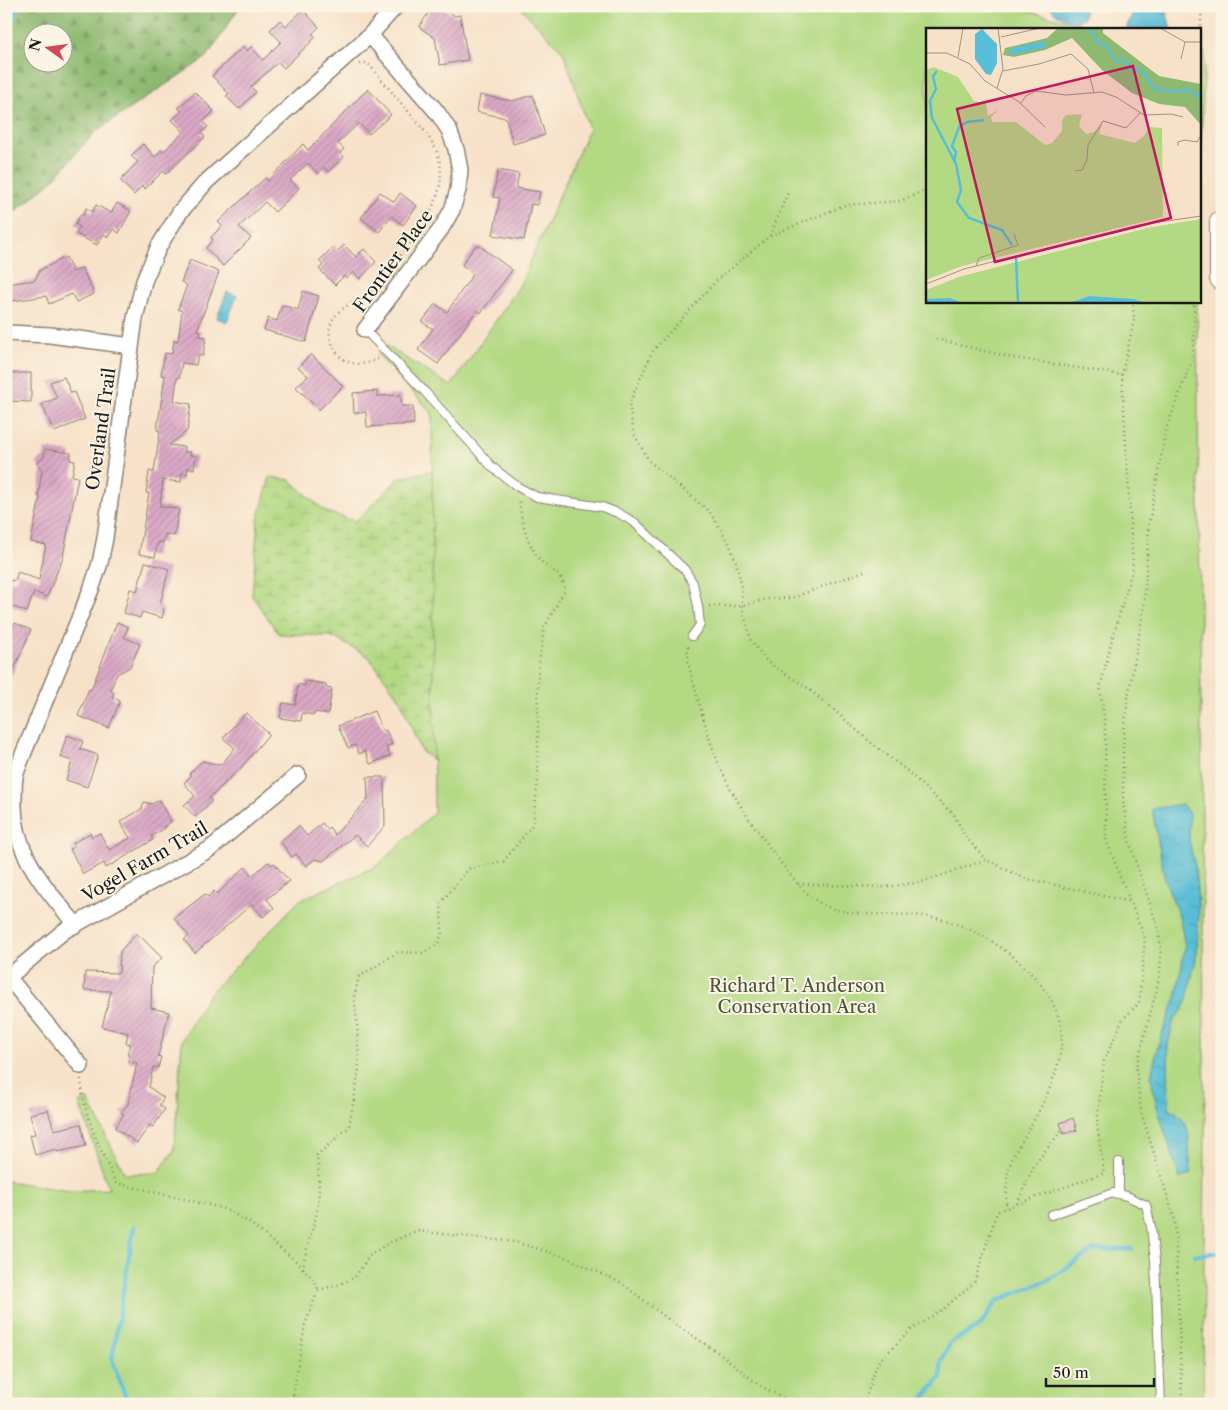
<svg xmlns="http://www.w3.org/2000/svg" width="1228" height="1410" viewBox="0 0 1228 1410" font-family="'Libre Caslon Text',serif">
<style>
.forest{fill:url(#forest-firs);stroke:#556a46;fill-rule:evenodd}
.wetland{fill:url(#wetland-marsh);stroke:#687a50}
.park{fill:#b3d983;stroke:#687a50}
.water{fill:url(#water-ripples);stroke:#3a6c79}
.lines{fill:none;stroke-linecap:round;stroke-linejoin:round}
.stream{stroke:#58bdd6;stroke-width:4.5}
.building{fill:url(#building-hatch)}
.lane-casing{stroke:#8a7f72;stroke-width:10}
.street-casing{stroke:#8a7f72;stroke-width:18}
.primary-casing{stroke:#8a7f72;stroke-width:26}
.path{stroke:#8a7f72;stroke-width:2.5;stroke-dasharray:1 4;stroke-linecap:butt}
.lane{stroke:#fff;stroke-width:8}
.street{stroke:#fff;stroke-width:15}
.primary{stroke:#fff;stroke-width:24}
.labels{text-anchor:middle;stroke-width:4;stroke-linejoin:round;paint-order:stroke}
.street-label{font-size:18px;fill:#1c1c1c;stroke:#fcf5e5}
.park-label{font-size:18px;fill:#49553b;stroke:#fcf5e5}
.inset-river{fill:none;stroke:#58bdd6;stroke-width:2.5}
.inset-road{fill:none;stroke:#9f9384;stroke-width:1}
.view{fill:#c2185b;fill-opacity:0.15;stroke:#c2185b;stroke-width:2.5}
.inset-edge{fill:none;stroke:#1c1c1c;stroke-width:2.5}
</style>
<defs>
<pattern id="forest-firs" width="22" height="20" patternUnits="userSpaceOnUse" patternTransform="scale(1.25)"><rect width="22" height="20" fill="#8eb971"/><path d="M5 1l3.5 6h-7zM16 11l3.5 6h-7z" fill="#7a9e61"/></pattern>
<pattern id="wetland-marsh" width="20" height="14" patternUnits="userSpaceOnUse" patternTransform="scale(1.25)"><rect width="20" height="14" fill="#b3d983"/><path d="M1 5h8M5 5V1M11 12h8M15 12V8" fill="none" stroke="#99ba71"/></pattern>
<pattern id="water-ripples" width="26" height="14" patternUnits="userSpaceOnUse" patternTransform="scale(1.25)"><rect width="26" height="14" fill="#58bdd6"/><path d="M2 4q2-2 4 0t4 0M15 11q2-2 4 0t4 0" fill="none" stroke="#4ca2b7"/></pattern>
<pattern id="building-hatch" width="6" height="6" patternUnits="userSpaceOnUse" patternTransform="scale(1.25)"><rect width="6" height="6" fill="#daa8c5"/><path d="M-1 1l2-2M0 6l6-6M5 7l2-2" fill="none" stroke="#ba90a9"/></pattern>
</defs>
<rect width="100%" height="100%" fill="#fcf5e5"/>
<filter id="ink" filterUnits="userSpaceOnUse"><feTurbulence type="fractalNoise" baseFrequency=".02" numOctaves="2"/><feDisplacementMap in="SourceGraphic" scale="10" xChannelSelector="R" yChannelSelector="G"/><feConvolveMatrix kernelMatrix="1 2 1 2 8 2 1 2 1" color-interpolation-filters="sRGB"/></filter>
<filter id="wash" filterUnits="userSpaceOnUse"><feTurbulence type="fractalNoise" baseFrequency=".0096" numOctaves="4" result="noise"/><feDisplacementMap in="SourceGraphic" scale="20" xChannelSelector="R" yChannelSelector="G"/><feGaussianBlur stdDeviation="1.12" result="paint"/><feColorMatrix in="noise" values="0 0 0 0 0 0 0 0 0 0 0 0 0 0 0 0 0 1.4 0 .05"/><feComposite in="paint" operator="in"/></filter>
<g filter="url(#wash)">
<rect width="100%" height="100%" fill="#f7e2c9"/>
<!-- forest -->
<path class="forest" d="M 6,6 L 240,6 L 207,57 L 95,132 L 52,181 L 6,219 ZM 32,32 L 62,32 L 62,62 L 32,62 Z"/>
<!-- wetland -->
<path class="wetland" d="M 449,467 L 442,767 L 421,751 L 400,699 L 368,656 L 331,636 L 279,634 L 252,596 L 258,520 L 270,477 L 290,480 L 326,512 L 356,521 L 399,478 Z"/>
<!-- park -->
<g class="park">
<path d="M 519,6 L 1006,6 L 1103,29 L 927,29 L 927,301 L 1197,301 L 1205,1127 L 1203,1404 L 6,1404 L 6,1181 L 69,1191 L 109,1189 L 79,1103 L 88,1100 L 125,1174 L 158,1173 L 174,1151 L 182,1040 L 209,994 L 300,900 L 377,866 L 434,813 L 432,413 L 377,354 L 385,345 L 451,386 L 519,287 L 589,129 L 564,53 Z"/>
<path d="M 1199,51 L 1205,52 L 1199,189 Z"/>
</g>
<!-- water -->
<g class="water">
<path d="M 1050,6 L 1085,6 L 1084,17 L 1074,23 L 1055,13 Z"/>
<path d="M 1157,9 L 1166,11 L 1171,29 L 1126,29 L 1133,12 Z"/>
<path d="M 227,292 L 237,296 L 227,322 L 217,318 Z"/>
<path d="M 1182,804 L 1189,814 L 1189,842 L 1195,865 L 1199,913 L 1197,954 L 1187,999 L 1182,1011 L 1174,1019 L 1168,1045 L 1169,1108 C 1198,1122 1185,1148 1192,1173 L 1180,1179 L 1156,1104 L 1151,1076 L 1158,1045 L 1176,998 L 1185,947 L 1180,919 L 1165,880 L 1152,809 Z"/>
</g>
<g class="lines">
<!-- stream -->
<g class="stream">
<path d="M 6,23 L 14,17 L 20,6"/>
<path d="M 1195,1255 L 1222,1252"/>
<path d="M 128,1404 L 112,1359 L 134,1226"/>
<path d="M 919,1404 L 941,1377 L 941,1362 L 951,1342 L 980,1326 L 997,1301 L 1048,1280 L 1093,1250 L 1132,1249"/>
</g>
</g>
<g id="blocks">
<!-- building -->
<g class="building">
<path d="M 433,6 L 441,6 L 455,16 L 460,15 L 468,60 L 440,65 L 435,38 L 419,27 Z"/>
<path d="M 303,10 L 319,27 L 312,34 L 316,37 L 284,68 L 278,62 L 251,87 L 256,92 L 239,109 L 226,96 L 229,94 L 212,76 L 243,47 L 247,51 L 251,47 L 263,60 L 281,42 L 270,30 L 280,20 L 286,26 Z"/>
<path d="M 368,89 L 391,115 L 369,134 L 359,123 L 338,143 L 344,149 L 340,153 L 344,157 L 328,172 L 324,167 L 318,174 L 308,163 L 290,180 L 299,188 L 275,212 L 265,202 L 239,227 L 251,238 L 223,266 L 206,248 L 213,240 L 211,237 L 222,226 L 218,222 L 265,178 L 268,181 L 303,144 L 308,150 Z"/>
<path d="M 195,92 L 214,111 L 203,122 L 208,127 L 201,133 L 205,137 L 166,174 L 163,171 L 145,189 L 142,186 L 134,195 L 120,180 L 138,162 L 131,156 L 143,144 L 155,157 L 161,150 L 163,152 L 184,132 L 172,120 L 182,111 L 178,108 Z"/>
<path d="M 480,95 L 512,101 L 533,95 L 545,135 L 513,144 L 506,118 L 477,112 Z"/>
<path d="M 498,170 L 519,174 L 516,188 L 540,192 L 537,205 L 531,204 L 524,240 L 493,235 L 500,198 L 493,197 Z"/>
<path d="M 380,192 L 394,202 L 400,193 L 417,206 L 403,225 L 391,216 L 379,232 L 361,218 Z"/>
<path d="M 117,203 L 131,211 L 119,233 L 113,229 L 108,237 L 104,234 L 97,245 L 76,234 L 80,227 L 75,224 L 81,214 L 83,215 L 86,208 L 92,212 L 96,205 L 111,213 Z"/>
<path d="M 344,245 L 356,257 L 364,249 L 376,262 L 360,279 L 353,272 L 347,278 L 344,276 L 335,285 L 319,269 L 323,265 L 319,261 L 333,247 L 338,251 Z"/>
<path d="M 475,246 L 480,246 L 512,270 L 481,313 L 477,310 L 438,364 L 418,350 L 433,329 L 422,322 L 435,304 L 447,312 L 473,274 L 462,265 Z"/>
<path d="M 66,257 L 73,272 L 82,268 L 94,294 L 76,302 L 72,294 L 49,304 L 46,296 L 6,302 L 6,284 L 35,280 L 40,270 Z"/>
<path d="M 190,260 L 219,272 L 197,330 L 201,331 L 200,336 L 206,337 L 203,356 L 198,355 L 196,365 L 182,363 L 179,378 L 177,378 L 174,401 L 191,404 L 187,431 L 169,445 L 185,447 L 184,452 L 190,452 L 190,455 L 196,456 L 194,469 L 188,468 L 187,474 L 182,473 L 181,482 L 163,480 L 160,506 L 179,509 L 174,536 L 165,534 L 163,543 L 158,542 L 155,557 L 139,554 L 149,493 L 146,493 L 149,471 L 154,472 L 160,431 L 157,430 L 165,376 L 161,375 L 165,353 L 172,354 L 174,340 L 178,341 L 182,311 L 178,309 L 187,285 L 181,282 Z"/>
<path d="M 303,291 L 319,296 L 306,342 L 264,330 L 268,318 L 277,321 L 282,305 L 298,310 Z"/>
<path d="M 311,354 L 343,386 L 319,410 L 296,387 L 308,376 L 298,367 Z"/>
<path d="M 6,373 L 31,373 L 31,402 L 6,401 Z"/>
<path d="M 64,377 L 71,393 L 74,392 L 85,419 L 54,432 L 42,404 L 57,398 L 50,382 Z"/>
<path d="M 377,391 L 377,396 L 401,395 L 402,406 L 413,406 L 414,424 L 367,427 L 366,412 L 354,413 L 353,393 Z"/>
<path d="M 45,449 L 71,453 L 70,460 L 75,461 L 72,476 L 78,477 L 63,557 L 47,597 L 34,592 L 27,612 L 6,604 L 6,592 L 11,580 L 15,581 L 18,572 L 39,580 L 46,545 L 31,542 L 40,497 L 38,496 L 42,470 L 36,463 L 44,457 Z"/>
<path d="M 145,562 L 169,569 L 160,604 L 164,610 L 162,618 L 142,612 L 140,618 L 124,613 L 130,589 L 137,591 Z"/>
<path d="M 117,622 L 128,627 L 124,637 L 140,644 L 130,667 L 117,674 L 110,691 L 114,692 L 112,697 L 120,701 L 109,728 L 78,716 L 89,689 L 91,690 Z"/>
<path d="M 15,623 L 31,630 L 6,688 L 6,644 Z"/>
<path d="M 306,681 L 326,684 L 326,688 L 332,689 L 328,714 L 315,712 L 314,715 L 302,713 L 301,721 L 280,718 L 283,703 L 295,705 L 298,684 L 305,686 Z"/>
<path d="M 374,711 L 383,731 L 386,730 L 392,744 L 386,747 L 390,756 L 370,764 L 365,751 L 359,754 L 355,745 L 348,748 L 338,726 Z"/>
<path d="M 246,713 L 269,734 L 239,770 L 209,798 L 212,801 L 195,817 L 184,805 L 195,796 L 184,783 L 191,776 L 189,774 L 202,761 L 221,765 L 235,748 L 223,738 Z"/>
<path d="M 67,735 L 83,741 L 80,749 L 98,755 L 87,787 L 66,780 L 72,761 L 60,757 Z"/>
<path d="M 367,777 L 384,777 L 385,826 L 367,846 L 355,835 L 323,861 L 315,859 L 306,866 L 296,854 L 292,857 L 280,841 L 299,826 L 307,836 L 322,823 L 327,829 L 329,827 L 335,835 L 368,799 Z"/>
<path d="M 159,800 L 171,822 L 163,827 L 164,829 L 151,836 L 153,840 L 106,868 L 104,863 L 83,874 L 70,849 L 74,846 L 73,843 L 90,833 L 92,837 L 100,833 L 109,850 L 130,838 L 120,822 L 142,809 L 144,802 L 152,804 Z"/>
<path d="M 268,862 L 272,865 L 274,863 L 289,881 L 267,899 L 274,908 L 263,917 L 252,904 L 195,953 L 184,940 L 189,936 L 174,918 L 205,894 L 208,897 L 214,891 L 217,894 L 245,867 L 252,876 Z"/>
<path d="M 137,933 L 162,958 L 152,967 L 151,1008 L 169,1012 L 158,1056 L 161,1057 L 158,1068 L 153,1067 L 149,1087 L 164,1098 L 159,1105 L 165,1109 L 153,1127 L 150,1125 L 137,1143 L 115,1128 L 124,1114 L 121,1113 L 128,1104 L 137,1063 L 128,1061 L 130,1054 L 127,1054 L 130,1044 L 126,1043 L 128,1033 L 102,1027 L 111,991 L 84,990 L 85,972 L 119,973 L 120,951 Z"/>
<path d="M 48,1110 L 54,1130 L 81,1124 L 86,1146 L 57,1152 L 56,1149 L 35,1155 L 30,1135 L 35,1134 L 30,1114 Z"/>
<path d="M 1073,1118 L 1077,1130 L 1064,1134 L 1060,1123 Z"/>
</g>
</g>
</g>
<g filter="url(#ink)">
<use href="#blocks" fill-opacity="0" stroke="#8a7f72" stroke-width="1"/>
<g class="lines">
<!-- lane casing -->
<g class="lane-casing">
<g id="lane">
<path d="M 365,330 L 425,392 L 492,467 L 518,487 L 537,497 L 602,507 L 618,513 L 634,522 L 685,570 L 693,583 L 698,606 L 700,625 L 692,636"/>
<path d="M 1119,1162 L 1119,1194"/>
<path d="M 1051,1215 L 1113,1193 L 1127,1196 L 1146,1205 L 1151,1227 L 1155,1261 L 1161,1404"/>
</g>
</g>
<!-- street casing -->
<g class="street-casing">
<g id="street">
<path d="M 365,330 L 441,229 L 452,210 L 458,190 L 460,170 L 456,149 L 449,130 L 437,112 L 370,35"/>
<path d="M 6,333 L 50,335 L 131,346"/>
<path d="M 76,925 C 44,886 11,851 14,797 C 14,790 14,783 15,777 C 17,769 21,760 24,752 L 92,587 L 100,563 L 105,538 L 135,318 L 144,281 L 159,246 L 180,212 L 206,182 L 370,35 L 396,6"/>
<path d="M 8,977 L 81,1066"/>
<path d="M 6,979 L 64,931 L 210,849 L 298,775"/>
</g>
</g>
<!-- primary casing -->
<g class="primary-casing">
<path id="primary" d="M 1222,222 L 1222,278"/>
</g>
<!-- path -->
<g class="path">
<path d="M 1199,46 L 1202,6"/>
<path d="M 360,64 L 363,63 L 368,63 C 381,79 394,95 407,110 C 418,123 429,135 436,150 C 453,189 422,228 399,257 C 392,267 385,278 376,287 C 364,301 341,303 332,321 C 329,328 329,334 331,340 C 338,363 357,370 379,358"/>
<path d="M 927,189 L 901,201 L 845,205 L 770,236 L 717,280 L 652,352 L 629,404 L 634,434 L 649,461 L 709,511 L 729,543 L 736,562 L 741,584 L 742,606 L 751,640 L 767,662 L 805,686 L 833,709 L 869,741 L 905,769 L 954,815 L 965,836 L 986,860"/>
<path d="M 770,236 L 789,190"/>
<path d="M 936,339 L 1009,357 L 1122,375"/>
<path d="M 709,606 L 742,606 L 766,599 L 792,598 L 864,571"/>
<path d="M 688,646 C 686,662 692,677 696,692 C 704,721 712,751 725,778 C 739,807 759,833 779,860 C 791,876 803,894 822,904 C 851,920 898,911 930,917 C 980,924 1053,975 1061,1028 C 1065,1063 1045,1101 1028,1131 C 1023,1141 1015,1151 1011,1162 C 1005,1176 1007,1193 1006,1208"/>
<path d="M 798,884 L 885,887 L 922,882 L 986,860 L 1024,878 L 1131,902"/>
<path d="M 81,1079 C 83,1117 101,1149 116,1183 L 222,1208 L 249,1222 L 298,1263 L 315,1281 L 318,1290 L 305,1325 L 293,1395 L 289,1404"/>
<path d="M 1017,1204 L 1034,1165 L 1061,1131"/>
<path d="M 303,1269 C 305,1249 313,1231 317,1211 C 320,1192 319,1174 317,1155 L 349,1127 L 359,1070 L 357,1020 L 354,997 L 359,977 L 398,952 L 423,953 L 437,945 L 442,934 L 441,903 L 468,869 L 504,861 L 533,824 L 538,779 L 538,671 L 544,628 L 565,590 C 559,568 554,575 541,561 C 526,543 521,520 519,498"/>
<path d="M 318,1290 L 335,1286 L 354,1278 L 371,1254 L 389,1243 L 416,1231 L 515,1242 L 566,1257 L 621,1283 L 676,1325 L 722,1355 L 760,1386 L 796,1404"/>
<path d="M 293,1396 L 315,1404"/>
<path d="M 864,1404 L 877,1363 L 911,1330 L 943,1309 L 974,1283 L 997,1212 L 1017,1204 L 1104,1173 L 1097,1124 L 1104,1061 L 1123,1019 L 1139,1003 L 1145,939 L 1106,840 L 1105,724 L 1100,688 L 1111,643 L 1133,568 L 1122,375 L 1134,320 L 1133,301"/>
<path d="M 1182,1404 L 1175,1220 L 1141,1112 L 1136,1067 L 1156,992 L 1160,973 L 1161,949 L 1158,928 L 1129,841 L 1123,801 L 1123,744 L 1128,697 L 1144,607 L 1149,523 L 1166,429 L 1191,363 L 1194,338 L 1194,301"/>
</g>
<!-- lane -->
<use href="#lane" class="lane"/>
<!-- street -->
<use href="#street" class="street"/>
<!-- primary -->
<use href="#primary" class="primary"/>
</g>
</g>
<g class="labels">
<!-- street labels -->
<g class="street-label">
<text transform="translate(393 261) rotate(-54)" y="6">Frontier Place</text>
<text transform="translate(101 429) rotate(-82)" y="6">Overland Trail</text>
<text transform="translate(145 862) rotate(-30)" y="6">Vogel Farm Trail</text>
</g>
<!-- park labels -->
<g class="park-label">
<text x="797" y="992">Richard T. Anderson<tspan x="797" dy="21">Conservation Area</tspan></text>
</g>
</g>
<!-- overview -->
<g transform="translate(926 28)">
<rect width="275" height="275" fill="#f7e2c9"/>
<path d="M 132,0 L 177,0 L 177,5 L 233,48 L 275,56 L 275,97 L 259,79 L 233,76 L 206,65 L 176,42 L 146,10 L 119,22 L 88,29 L 77,27 L 79,20 L 121,10 Z" fill="#8eb971"/>
<path d="M 156,86 L 153,98 L 162,108 L 125,116 L 136,103 L 136,92 L 140,87 ZM 275,191 L 275,271 L 270,275 L 219,275 L 163,268 L 143,275 L 36,275 L 33,249 Z" fill="#b3d983"/>
<path d="M 8,39 L 32,49 L 48,73 L 60,75 L 62,88 L 72,82 L 65,89 L 66,94 L 90,94 L 119,117 L 168,104 L 176,96 L 173,106 L 209,115 L 217,109 L 224,99 L 236,100 L 237,189 L 36,238 L 0,252 L 0,42 ZM 275,191 L 275,220 L 152,225 L 56,275 L 0,275 L 0,262 L 33,249 L 221,200 Z" fill="#b3d983"/>
<path d="M 56,1 L 71,16 L 71,35 L 65,47 L 60,46 L 49,31 L 49,6 ZM 122,13 L 117,20 L 82,27 L 86,20 ZM 163,268 L 208,271 L 219,275 L 143,275 ZM 24,270 L 36,275 L 0,275 L 0,271 Z" fill="#58bdd6"/>
<path class="inset-river" d="M 163,0 L 173,16 L 180,17 L 189,33 L 199,32 L 205,40 L 217,44 L 229,61 L 254,64 L 258,61 L 273,67 L 275,74M 11,43 L 7,48 L 10,61 L 4,73 L 6,90 L 30,136 L 35,162 L 31,174 L 43,190 L 76,202 L 86,217M 28,134 L 30,124 L 26,118 L 33,99 L 41,94 L 58,92M 90,230 L 92,275"/>
<path class="inset-road" d="M 234,0 L 259,14 L 275,14M 75,9 L 114,0M 0,25 L 21,25 L 44,36 L 59,53 L 93,74 L 119,99M 32,29 L 37,0M 255,31 L 259,14M 77,43 L 113,36 L 145,26 L 162,41 L 168,65M 71,60 L 77,41 L 72,0M 94,76 L 100,68 L 110,63 L 140,67 L 176,64 L 190,69 L 218,87 L 245,86 L 257,89M 252,118 L 252,114 L 259,112 L 271,114 L 275,107M 149,143 L 156,142 L 161,132 L 162,117 L 177,93 L 200,100 L 214,85M 50,238 L 53,230 L 92,217 L 88,206M 0,256 L 38,241 L 213,197 L 275,188"/>
<path class="view" d="M 207,38 L 245,190 L 69,234 L 31,81 Z"/>
<rect width="275" height="275" class="inset-edge"/>
</g>
<!-- margin -->
<rect width="1228" height="1410" fill="none" stroke="#fcf5e5" stroke-width="25"/>
<!-- north arrow -->
<g transform="translate(48 48) rotate(284)"><circle r="24" fill="#fcf5e5" stroke="#a29e95"/>
<path d="M0-4L9 19L0 12L-9 19Z" fill="#d1495b"/>
<text y="-8" font-size="14" font-weight="bold" text-anchor="middle" fill="#1c1c1c">N</text>
</g>
<!-- scale -->
<path d="M1046 1378v8h108v-8" fill="none" stroke="#1c1c1c" stroke-width="2.5"/>
<text x="1053" y="1378" font-size="15" fill="#1c1c1c" stroke="#fcf5e5" stroke-width="4" paint-order="stroke">50 m</text>
</svg>
